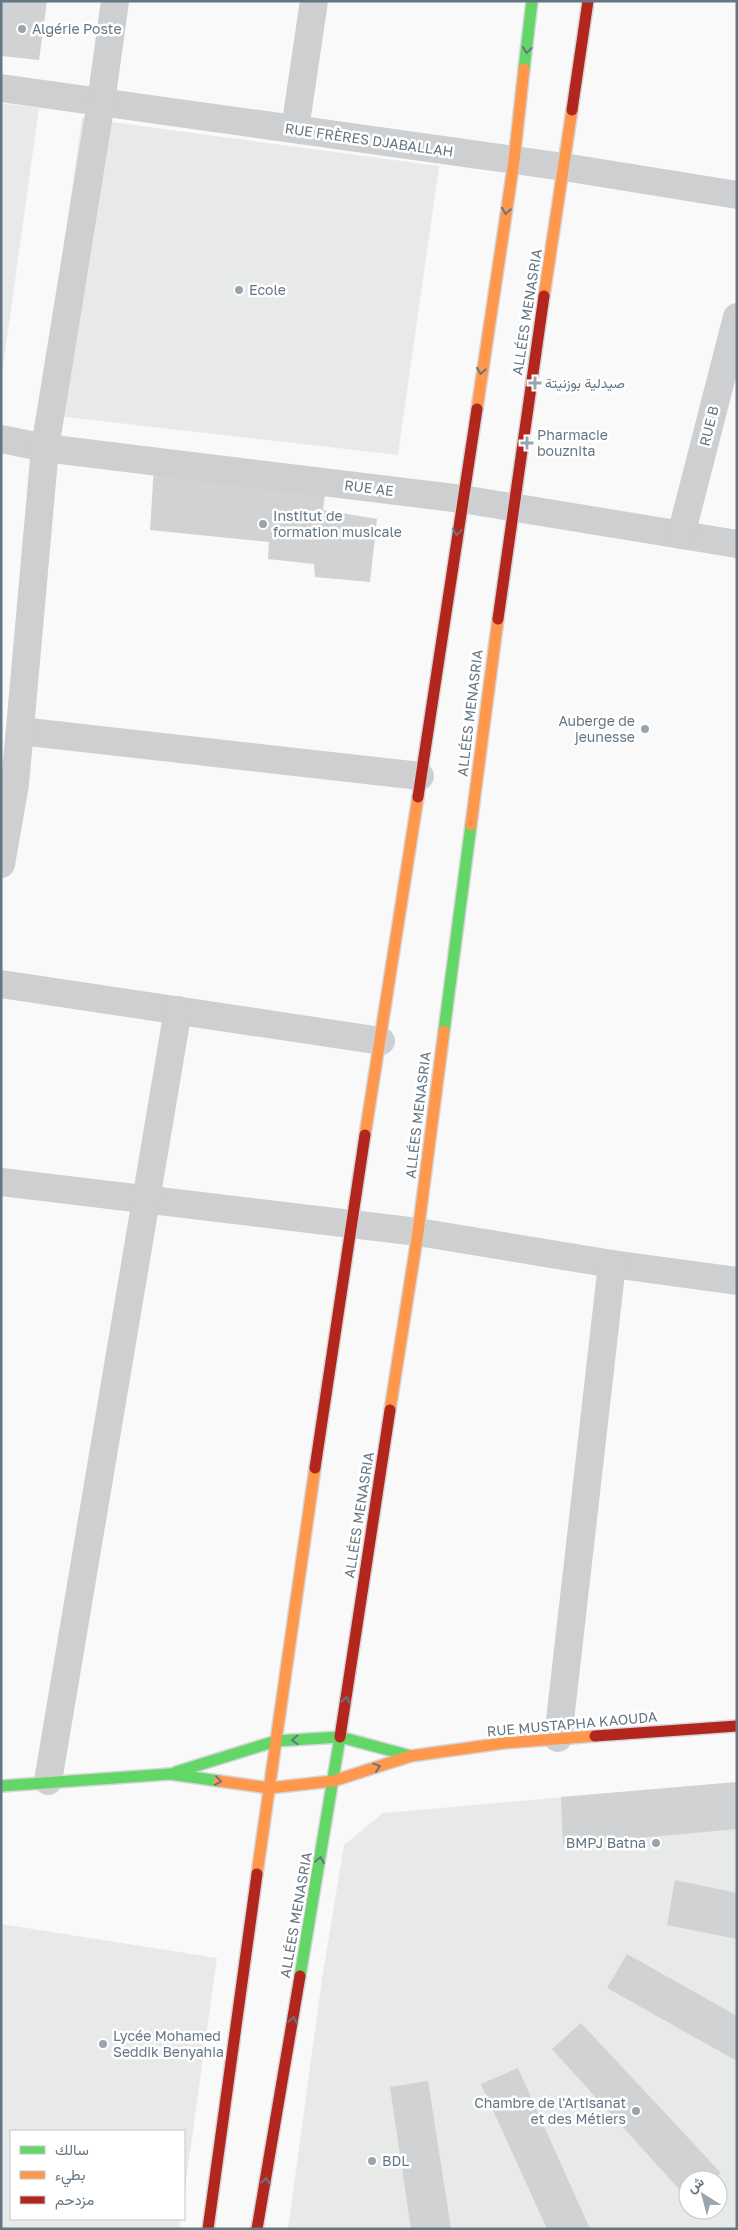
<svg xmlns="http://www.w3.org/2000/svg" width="738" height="2230" viewBox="0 0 738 2230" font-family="'Golos Text',Vazirmatn,sans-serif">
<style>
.built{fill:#e8e9e9;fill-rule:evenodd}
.building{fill:#d0d2d3}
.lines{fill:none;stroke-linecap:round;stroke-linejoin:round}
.fast-casing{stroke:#d5d6d7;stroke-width:14}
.slow-casing{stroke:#d5d6d7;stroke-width:14}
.jam-casing{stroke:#d5d6d7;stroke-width:14}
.street{stroke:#cecfd0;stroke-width:28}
.fast{stroke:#63d668;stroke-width:11}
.slow{stroke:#ff974d;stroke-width:11}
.jam{stroke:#b3261e;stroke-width:11}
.oneway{stroke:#657683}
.poi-dot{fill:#99a4ac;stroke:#fff;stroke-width:2}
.labels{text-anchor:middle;stroke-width:5;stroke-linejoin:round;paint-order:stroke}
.poi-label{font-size:14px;fill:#657683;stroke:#fff;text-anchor:start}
.street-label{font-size:14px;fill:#657683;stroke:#fff}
</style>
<rect width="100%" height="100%" fill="#f9f9f9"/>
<!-- built -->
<g class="built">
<path d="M 1,103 L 39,108 L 1,381 Z"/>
<path d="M 82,118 L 439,166 L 398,455 L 40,414 Z"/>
<path d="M 737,1782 L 737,2229 L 288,2229 L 322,1979 L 344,1845 L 383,1813 ZM 688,2180 L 718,2180 L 718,2210 L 688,2210 Z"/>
<path d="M 1,1924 L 217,1958 L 184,2195 L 184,2131 L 11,2131 L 11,2219 L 181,2219 L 179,2229 L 1,2229 Z"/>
</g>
<!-- building -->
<g class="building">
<path d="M 1,1 L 47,1 L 39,60 L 1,56 Z"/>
<path d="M 154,466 L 326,487 L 323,510 L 377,519 L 370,582 L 315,577 L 314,564 L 268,559 L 269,542 L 150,530 Z"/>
<path d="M 737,1782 L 737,1829 L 563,1845 L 561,1797 Z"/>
<path d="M 675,1880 L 737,1893 L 737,1939 L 667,1925 Z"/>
<path d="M 627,1954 L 737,2016 L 737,2061 L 607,1988 Z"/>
<path d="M 581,2023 L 721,2173 L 713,2180 L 688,2180 L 688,2199 L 552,2049 Z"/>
<path d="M 518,2068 L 590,2229 L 547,2229 L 481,2084 Z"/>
<path d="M 428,2081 L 451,2229 L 411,2229 L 390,2087 Z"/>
</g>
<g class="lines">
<!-- fast casing -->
<g class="fast-casing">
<g id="fast">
<path d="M 524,69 L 532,1"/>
<path d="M 444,1031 L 471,825"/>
<path d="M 176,1772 L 276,1741 L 340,1737 L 411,1756"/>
<path d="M 1,1786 L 170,1774 L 219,1781"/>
<path d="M 300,1976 L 340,1737"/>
</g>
</g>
<!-- slow casing -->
<g class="slow-casing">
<g id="slow">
<path d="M 544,296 L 572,110"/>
<path d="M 477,409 L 514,161 L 524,69"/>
<path d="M 471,825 L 498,619"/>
<path d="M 365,1135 L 418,797"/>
<path d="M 390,1410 L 418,1232 L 444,1031"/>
<path d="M 219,1781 L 269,1788 L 333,1781 L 411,1756 L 504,1743 L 595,1736"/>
<path d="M 257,1874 L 315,1468"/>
</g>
</g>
<!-- jam casing -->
<g class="jam-casing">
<g id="jam">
<path d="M 572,110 L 588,1"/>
<path d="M 498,619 L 544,296"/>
<path d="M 418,797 L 477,409"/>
<path d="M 315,1468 L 365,1135"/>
<path d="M 595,1736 L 737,1726"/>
<path d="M 340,1737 L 390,1410"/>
<path d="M 208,2229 L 257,1874"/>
<path d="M 257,2229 L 300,1976"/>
</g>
</g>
<!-- street -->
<g class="street">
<path d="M 1,88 L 564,167 L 737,195"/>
<path d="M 295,129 L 314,1"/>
<path d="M 1,439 L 45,448 L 462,499 L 737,544"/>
<path d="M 681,535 L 737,317"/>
<path d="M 20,731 L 420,776"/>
<path d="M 1,864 L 15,784 L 45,448 L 101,102 L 115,1"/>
<path d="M 1,984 L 381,1041"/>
<path d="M 1,1182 L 418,1232 L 612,1264 L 737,1281"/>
<path d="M 558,1738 L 612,1264"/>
<path d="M 48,1781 L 178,1010"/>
</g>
<!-- fast -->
<use href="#fast" class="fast"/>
<!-- slow -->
<use href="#slow" class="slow"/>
<!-- jam -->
<use href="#jam" class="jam"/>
</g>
<!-- one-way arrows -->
<defs><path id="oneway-chevron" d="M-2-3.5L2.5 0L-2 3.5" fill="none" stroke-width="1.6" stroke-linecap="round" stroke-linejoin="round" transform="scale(1.25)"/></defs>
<g class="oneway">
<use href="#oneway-chevron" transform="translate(527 50) rotate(96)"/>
<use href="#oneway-chevron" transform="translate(506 211) rotate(99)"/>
<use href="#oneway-chevron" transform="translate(481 371) rotate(99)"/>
<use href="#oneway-chevron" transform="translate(457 532) rotate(98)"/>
<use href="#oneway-chevron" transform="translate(346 1700) rotate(-81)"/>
<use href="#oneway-chevron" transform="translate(295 1740) rotate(176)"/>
<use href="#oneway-chevron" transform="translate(377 1767) rotate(-18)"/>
<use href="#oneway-chevron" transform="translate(218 1781) rotate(8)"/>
<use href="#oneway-chevron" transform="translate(320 1860) rotate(-80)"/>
<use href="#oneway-chevron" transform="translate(293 2020) rotate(-80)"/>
<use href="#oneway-chevron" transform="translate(266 2181) rotate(-80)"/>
</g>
<!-- markers -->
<g class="poi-dot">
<circle cx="22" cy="29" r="5"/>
<circle cx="239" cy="290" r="5"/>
<path d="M532.5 375.5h5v5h5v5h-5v5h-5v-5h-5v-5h5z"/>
<path d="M524.5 435.5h5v5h5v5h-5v5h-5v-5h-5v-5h5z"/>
<circle cx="263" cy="524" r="5"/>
<circle cx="645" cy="729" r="5"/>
<circle cx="656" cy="1843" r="5"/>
<circle cx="103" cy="2044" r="5"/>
<circle cx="636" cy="2111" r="5"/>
<circle cx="372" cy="2161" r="5"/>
</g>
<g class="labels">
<!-- poi labels -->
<g class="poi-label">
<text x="32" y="34">Algérie Poste</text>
<text x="249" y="295">Ecole</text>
<text x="545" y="388">صيدلية بوزنيتة</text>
<text x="537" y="440">Pharmacie<tspan x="537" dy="16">bouznita</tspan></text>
<text x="273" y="521">Institut de<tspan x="273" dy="16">formation musicale</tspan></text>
<text x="635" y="726" text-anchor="end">Auberge de<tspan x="635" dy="16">jeunesse</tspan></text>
<text x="646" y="1848" text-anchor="end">BMPJ Batna</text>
<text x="113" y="2041">Lycée Mohamed<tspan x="113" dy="16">Seddik Benyahia</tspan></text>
<text x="626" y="2108" text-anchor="end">Chambre de l'Artisanat<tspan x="626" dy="16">et des Métiers</tspan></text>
<text x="382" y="2166">BDL</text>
</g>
<!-- street labels -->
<g class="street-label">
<text transform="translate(369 140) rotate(8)" y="5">RUE FRÈRES DJABALLAH</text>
<text transform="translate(527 312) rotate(-81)" y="5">ALLÉES MENASRIA</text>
<text transform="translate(709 426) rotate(-76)" y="5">RUE B</text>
<text transform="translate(369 488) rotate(7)" y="5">RUE AE</text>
<text transform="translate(470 713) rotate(-83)" y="5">ALLÉES MENASRIA</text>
<text transform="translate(418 1115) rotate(-83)" y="5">ALLÉES MENASRIA</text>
<text transform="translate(359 1515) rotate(-81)" y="5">ALLÉES MENASRIA</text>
<text transform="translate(572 1724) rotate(-5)" y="5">RUE MUSTAPHA KAOUDA</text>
<text transform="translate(296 1915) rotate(-80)" y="5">ALLÉES MENASRIA</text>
</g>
</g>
<!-- border -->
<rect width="738" height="2230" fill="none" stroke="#657683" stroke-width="5"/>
<!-- legend -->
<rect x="10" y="2130" width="175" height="90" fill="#ffffff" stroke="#c1c8cd"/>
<rect x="20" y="2146" width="25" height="8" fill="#63d668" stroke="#c1c8cd"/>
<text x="55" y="2155" font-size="15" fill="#657683">سالك</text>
<rect x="20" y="2171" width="25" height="8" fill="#ff974d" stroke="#c1c8cd"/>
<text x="55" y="2180" font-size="15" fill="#657683">بطيء</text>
<rect x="20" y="2196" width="25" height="8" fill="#b3261e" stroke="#c1c8cd"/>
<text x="55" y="2205" font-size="15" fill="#657683">مزدحم</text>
<!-- north arrow -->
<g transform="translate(703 2195) rotate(324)"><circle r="24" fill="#ffffff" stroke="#c1c8cd"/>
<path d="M0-4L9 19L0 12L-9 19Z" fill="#99a4ac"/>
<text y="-8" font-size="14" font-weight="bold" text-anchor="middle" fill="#657683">ش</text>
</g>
</svg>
